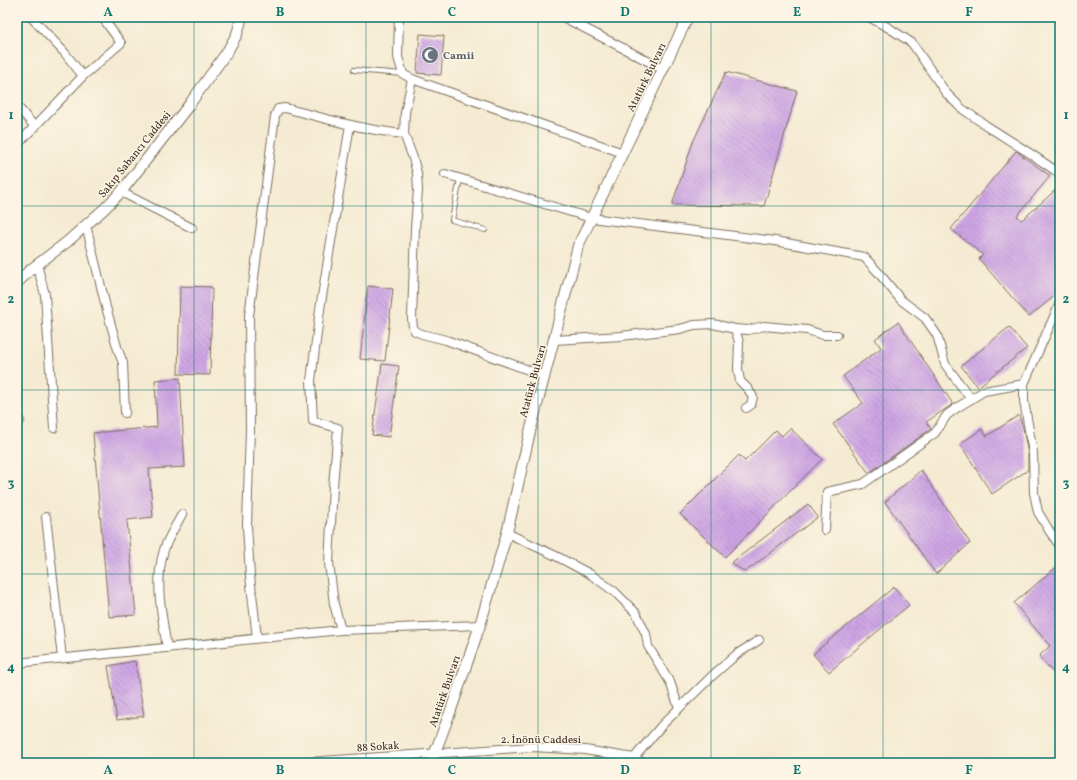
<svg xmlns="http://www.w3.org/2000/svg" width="1077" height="780" viewBox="0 0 1077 780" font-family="Vollkorn,serif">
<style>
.building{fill:url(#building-back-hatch)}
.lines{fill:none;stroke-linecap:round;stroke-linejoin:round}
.service-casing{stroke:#7c6e5d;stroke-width:6}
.minor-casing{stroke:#7c6e5d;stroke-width:10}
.tertiary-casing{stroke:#7c6e5d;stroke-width:12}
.service{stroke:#fff;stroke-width:4}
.minor{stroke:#fff;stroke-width:8}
.tertiary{stroke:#fff;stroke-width:10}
.grid{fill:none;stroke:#0f766e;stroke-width:1;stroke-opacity:0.55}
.labels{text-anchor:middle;stroke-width:3;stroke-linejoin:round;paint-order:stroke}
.worship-label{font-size:11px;font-weight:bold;fill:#5b616d;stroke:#fcf5e5;text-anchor:start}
.street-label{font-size:11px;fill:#3b2a1e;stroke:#fcf5e5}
.neatline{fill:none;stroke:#0f766e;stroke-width:1.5}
.grid-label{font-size:13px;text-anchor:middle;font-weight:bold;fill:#0f766e}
</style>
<defs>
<pattern id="building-back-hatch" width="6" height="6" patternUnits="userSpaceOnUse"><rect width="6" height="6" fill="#cea4e5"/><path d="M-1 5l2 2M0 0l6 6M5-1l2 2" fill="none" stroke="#a886b9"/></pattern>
</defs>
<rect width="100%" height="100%" fill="#fcf5e5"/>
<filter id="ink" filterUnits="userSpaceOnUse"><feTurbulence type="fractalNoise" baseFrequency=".025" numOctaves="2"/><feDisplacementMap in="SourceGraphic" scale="8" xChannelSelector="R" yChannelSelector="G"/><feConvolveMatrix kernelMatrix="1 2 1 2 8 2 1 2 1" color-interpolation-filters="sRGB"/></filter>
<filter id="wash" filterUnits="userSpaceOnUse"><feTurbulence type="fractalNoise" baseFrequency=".012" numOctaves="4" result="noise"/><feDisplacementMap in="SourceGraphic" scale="16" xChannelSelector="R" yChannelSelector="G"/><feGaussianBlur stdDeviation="0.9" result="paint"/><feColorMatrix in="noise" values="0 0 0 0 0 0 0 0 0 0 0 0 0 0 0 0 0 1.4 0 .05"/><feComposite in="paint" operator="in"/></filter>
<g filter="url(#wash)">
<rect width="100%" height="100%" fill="#f5ebd3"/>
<g id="blocks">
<!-- building -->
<g class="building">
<path d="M 420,34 L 444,36 L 441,75 L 417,73 Z"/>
<path d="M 726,72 L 797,91 L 764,206 L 672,205 L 693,142 Z"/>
<path d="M 1016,151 L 1050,176 L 1017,216 L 1022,220 L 1060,186 L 1060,286 L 1057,294 L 1029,317 L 979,259 L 983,255 L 951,229 Z"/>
<path d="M 180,286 L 212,287 L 210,375 L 178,374 Z"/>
<path d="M 368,286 L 393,289 L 385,361 L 360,359 Z"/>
<path d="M 898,322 L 953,404 L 926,422 L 931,429 L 869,473 L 833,424 L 863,403 L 843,376 L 881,348 L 875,339 Z"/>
<path d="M 1009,327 L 1027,348 L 978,387 L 961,366 Z"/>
<path d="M 382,364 L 399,366 L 389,437 L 372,435 Z"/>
<path d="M 180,378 L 185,467 L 149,469 L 153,517 L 127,520 L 136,615 L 109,617 L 93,433 L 157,427 L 155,380 Z"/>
<path d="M 1019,415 L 1023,428 L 1028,454 L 1028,470 L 992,494 L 960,444 L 982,429 L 987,436 Z"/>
<path d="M 790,428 L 822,459 L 725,557 L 680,514 L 739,455 L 745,461 L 776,430 L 782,436 Z"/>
<path d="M 921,470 L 970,543 L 936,574 L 885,502 Z"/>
<path d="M 808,504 L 818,517 L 745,572 L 731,563 Z"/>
<path d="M 1060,564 L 1060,681 L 1039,656 L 1050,646 L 1014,603 Z"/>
<path d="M 894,587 L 909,605 L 829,672 L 813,654 Z"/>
<path d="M 135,661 L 144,716 L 117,720 L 108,666 Z"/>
</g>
</g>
</g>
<g filter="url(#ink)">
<use href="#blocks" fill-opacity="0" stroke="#7c6e5d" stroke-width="1"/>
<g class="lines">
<!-- service casing -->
<g class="service-casing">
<g id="service">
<path d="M 354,70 L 403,74"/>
<path d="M 460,179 L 452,220 L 485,230"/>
</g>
</g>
<!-- minor casing -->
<g class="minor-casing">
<g id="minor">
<path d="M 31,17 L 64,52 L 83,76"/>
<path d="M 399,17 L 398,57 L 403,74 L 412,79 L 623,153"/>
<path d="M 563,17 L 663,69"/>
<path d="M 869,17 L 889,28 L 912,43 L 946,93 L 961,108 L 987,126 L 1031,154 L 1056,171 L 1060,176"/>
<path d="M 17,106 L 35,127"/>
<path d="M 404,134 L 413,158 L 417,173 L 418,190 L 415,228 L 412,319 L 413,327 L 415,331 L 422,334 L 446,340 L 545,376"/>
<path d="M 17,145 L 83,76 L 121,43 L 102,17"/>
<path d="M 445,174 L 591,218 L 775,241 L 864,257 L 878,272 L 901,300 L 925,318 L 937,335 L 945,364 L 971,399"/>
<path d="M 121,192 L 192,228"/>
<path d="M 86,225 L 106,307 L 118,350 L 123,363 L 125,413"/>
<path d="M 37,264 L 45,295 L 54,428"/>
<path d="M 1060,303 L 1024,384 L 1024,401 L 1033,453 L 1034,493 L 1038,512 L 1050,532 L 1060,546"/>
<path d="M 735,329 L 739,342 L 738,369 L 740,381 L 748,389 L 753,397 L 751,405 L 746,408"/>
<path d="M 555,340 L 621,336 L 680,329 L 694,325 L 713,324 L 735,329 L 748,330 L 764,326 L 807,330 L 823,335 L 837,335"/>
<path d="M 17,421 L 20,421"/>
<path d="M 46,517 L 62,658"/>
<path d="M 825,530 L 827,492 L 863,484 L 935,433 L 947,415 L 958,407 L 984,391 L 1024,384"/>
<path d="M 507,533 L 556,556 L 590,574 L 615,592 L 636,613 L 646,634 L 648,646 L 670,682 L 679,708"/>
<path d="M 341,630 L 334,604 L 329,563 L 333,486 L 338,428 L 313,421 L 311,381 L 320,309 L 350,125"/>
<path d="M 257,638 L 250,576 L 247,526 L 250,429 L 249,316 L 275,116 L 278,109 L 285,108 C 324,118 363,130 404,134 L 405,113 L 412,79"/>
<path d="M 167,648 C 162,615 154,582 164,550 C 168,537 176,526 182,514"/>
<path d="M 17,663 L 341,630 L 480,625"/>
<path d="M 634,758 L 662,725 L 712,676 L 737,654 L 759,640"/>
<path d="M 300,763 L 321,761 L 532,747 L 585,750 L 634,758 L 644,763"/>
</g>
</g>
<!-- tertiary casing -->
<g class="tertiary-casing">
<g id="tertiary">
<path d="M 17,283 L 30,270 L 67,242 L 104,209 L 121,192 L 189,105 L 227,52 L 237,34 L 242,17"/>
<path d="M 431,763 L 451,710 L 480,625 L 507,533 L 529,436 L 578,246 L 688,17"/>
</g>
</g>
<!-- service -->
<use href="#service" class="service"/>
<!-- minor -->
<use href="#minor" class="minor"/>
<!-- tertiary -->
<use href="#tertiary" class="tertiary"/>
</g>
</g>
<!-- grid -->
<path class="grid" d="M 194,17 L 194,763M 366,17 L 366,763M 538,17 L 538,763M 711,17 L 711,763M 883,17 L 883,763M 17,206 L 1060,206M 17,390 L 1060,390M 17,574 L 1060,574"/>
<!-- icons -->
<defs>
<g id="mosque-disc" transform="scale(0.9)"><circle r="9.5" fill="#6b7280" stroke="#fcf5e5"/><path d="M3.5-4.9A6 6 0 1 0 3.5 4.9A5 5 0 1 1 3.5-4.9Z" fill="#fff"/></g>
</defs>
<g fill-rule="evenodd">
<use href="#mosque-disc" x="430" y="55"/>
</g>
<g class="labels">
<!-- worship labels -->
<g class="worship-label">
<text x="443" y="59">Camii</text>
</g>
<!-- street labels -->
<g class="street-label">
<text transform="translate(646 77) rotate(-64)" y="4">Atatürk Bulvarı</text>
<text transform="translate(134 154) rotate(-51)" y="4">Sakıp Sabancı Caddesi</text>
<text transform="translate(532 381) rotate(-75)" y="4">Atatürk Bulvarı</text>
<text transform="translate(444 691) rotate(-71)" y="4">Atatürk Bulvarı</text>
<text x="541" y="743">2. İnönü Caddesi</text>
<text transform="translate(378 746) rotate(-4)" y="4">88 Sokak</text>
</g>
</g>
<!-- margin -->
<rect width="1077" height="780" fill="none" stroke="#fcf5e5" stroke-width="44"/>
<rect x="22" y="22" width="1033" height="736" class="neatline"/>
<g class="grid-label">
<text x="108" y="16">A</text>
<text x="280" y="16">B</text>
<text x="452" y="16">C</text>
<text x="625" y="16">D</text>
<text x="797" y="16">E</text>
<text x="969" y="16">F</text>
<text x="11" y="119">1</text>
<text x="1066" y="119">1</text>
<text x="11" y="303">2</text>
<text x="1066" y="303">2</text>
<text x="11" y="487">3</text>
<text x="1066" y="487">3</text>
<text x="11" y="671">4</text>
<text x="1066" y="671">4</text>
<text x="108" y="774">A</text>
<text x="280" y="774">B</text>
<text x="452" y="774">C</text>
<text x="625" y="774">D</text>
<text x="797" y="774">E</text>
<text x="969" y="774">F</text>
</g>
</svg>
